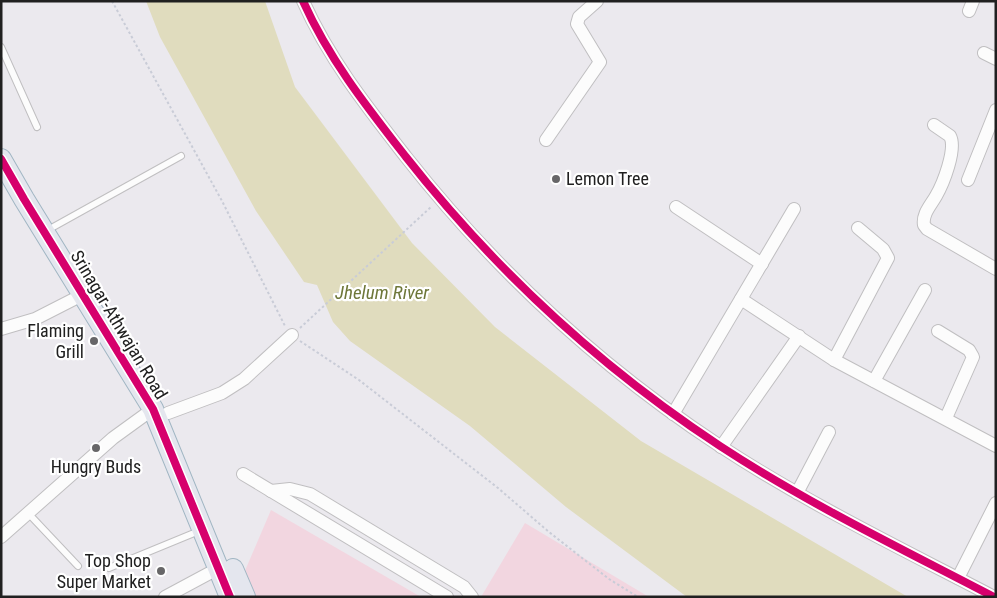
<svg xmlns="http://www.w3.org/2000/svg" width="997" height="598" viewBox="0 0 997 598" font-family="'Roboto Condensed',sans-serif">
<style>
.park{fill:#f2d6e0}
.water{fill:#e0dcbe}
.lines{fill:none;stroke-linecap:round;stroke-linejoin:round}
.service-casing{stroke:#c0bfc1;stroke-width:8}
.minor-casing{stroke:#c0bfc1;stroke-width:14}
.trunk-casing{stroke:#a1b6c3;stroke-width:22}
.path{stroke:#c9ccd7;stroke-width:2;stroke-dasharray:2.5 2.5;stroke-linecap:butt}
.service{stroke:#fcfcfc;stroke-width:6}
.minor{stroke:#fcfcfc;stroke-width:12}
.trunk{stroke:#e4e6ee;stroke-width:20}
.cycleway-casing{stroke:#fff;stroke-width:11}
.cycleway{stroke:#d6006c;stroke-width:8}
.poi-dot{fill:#676668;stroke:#fff;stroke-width:2}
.labels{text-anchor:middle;stroke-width:4.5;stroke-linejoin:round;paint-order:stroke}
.poi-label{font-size:18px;fill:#202020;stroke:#fff;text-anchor:end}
.street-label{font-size:18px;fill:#202020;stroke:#fff}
.water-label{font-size:19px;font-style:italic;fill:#6e7739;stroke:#fff}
</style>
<rect width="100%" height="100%" fill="#ebe9ee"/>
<!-- park -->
<g class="park">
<path d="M 271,510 L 421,597 L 253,597 L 244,573 Z"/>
<path d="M 525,523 L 649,597 L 481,597 Z"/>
</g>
<!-- water -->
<path class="water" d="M 146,1 L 265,1 L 295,87 L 412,243 L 495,327 L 641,441 L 908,597 L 687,597 L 566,507 L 470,426 L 350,341 L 333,322 L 317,285 L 304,282 L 256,211 L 160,37 Z"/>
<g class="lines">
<!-- service casing -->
<g class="service-casing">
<g id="service">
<path d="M 1,47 L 37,127"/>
<path d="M 46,231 L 181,156"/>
<path d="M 28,513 L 78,566"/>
<path d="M 109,568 L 199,531"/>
</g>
</g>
<!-- minor casing -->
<g class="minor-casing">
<g id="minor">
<path d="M 303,1 C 329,59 367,107 406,157 C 495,270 600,367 720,446 C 807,503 902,549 994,597"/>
<path d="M 969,11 L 973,1"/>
<path d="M 984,53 L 996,59"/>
<path d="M 934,125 L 950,136 C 957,149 943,184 936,196 C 931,205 922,214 924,225 L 927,229 L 996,269"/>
<path d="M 546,140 L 600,62 L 577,24 L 579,17 L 597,1"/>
<path d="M 968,180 L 996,110"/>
<path d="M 676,207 L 762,264"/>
<path d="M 741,299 L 834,360 L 996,446"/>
<path d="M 1,329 L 35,319 L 84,294"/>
<path d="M 938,331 L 969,350 L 973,357 L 946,418"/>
<path d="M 834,360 L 888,258 L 883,249 L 858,228"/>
<path d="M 874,381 L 925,290"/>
<path d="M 168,413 L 222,393 L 244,379 L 292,335"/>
<path d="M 673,414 L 794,209"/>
<path d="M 721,447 L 799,336"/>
<path d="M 243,474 L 447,597"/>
<path d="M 271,491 L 290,489 L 310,494 L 464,587 L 472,597"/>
<path d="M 797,493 L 829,432"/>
<path d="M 1,537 L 113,438 L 153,409"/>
<path d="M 958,578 L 996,503"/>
<path d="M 165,597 L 219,568"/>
</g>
</g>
<!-- trunk casing -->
<g class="trunk-casing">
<g id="trunk">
<path d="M 1,159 L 24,199 L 153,409 L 230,597"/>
<path d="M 233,569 L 245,597"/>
</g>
</g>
<!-- path -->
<g class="path">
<path d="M 112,1 L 222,201 L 285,326"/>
<path d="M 300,328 L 432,206"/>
<path d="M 300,341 L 359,380 L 498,488 L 549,532 L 609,579 L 638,597"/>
</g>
<!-- service -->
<use href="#service" class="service"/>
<!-- minor -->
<use href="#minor" class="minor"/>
<!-- trunk -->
<use href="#trunk" class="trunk"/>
<!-- cycleway casing -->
<g class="cycleway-casing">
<g id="cycleway">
<path d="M 303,1 C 329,59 367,107 406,157 C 495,270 600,367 720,446 C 807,503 902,549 994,597"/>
<path d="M 1,159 L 24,199 L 153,409 L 230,597"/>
</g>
</g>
<!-- cycleway -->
<use href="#cycleway" class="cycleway"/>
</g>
<!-- markers -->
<g class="poi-dot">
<circle cx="556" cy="179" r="5"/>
<circle cx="94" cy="341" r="5"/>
<circle cx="96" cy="448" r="5"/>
<circle cx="161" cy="571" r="5"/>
</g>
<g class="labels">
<!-- poi labels -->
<g class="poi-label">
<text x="566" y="185" text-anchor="start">Lemon Tree</text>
<text x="84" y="337">Flaming<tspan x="84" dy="21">Grill</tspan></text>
<text x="96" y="473" text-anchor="middle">Hungry Buds</text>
<text x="151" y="567">Top Shop<tspan x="151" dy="21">Super Market</tspan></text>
</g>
<!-- street labels -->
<g class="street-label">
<text transform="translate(119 325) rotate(59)" y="6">Srinagar-Athwajan Road</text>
</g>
<!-- water labels -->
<g class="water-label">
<text x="382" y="299">Jhelum River</text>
</g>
</g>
<!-- border -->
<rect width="997" height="598" fill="none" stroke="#202020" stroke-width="5"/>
</svg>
